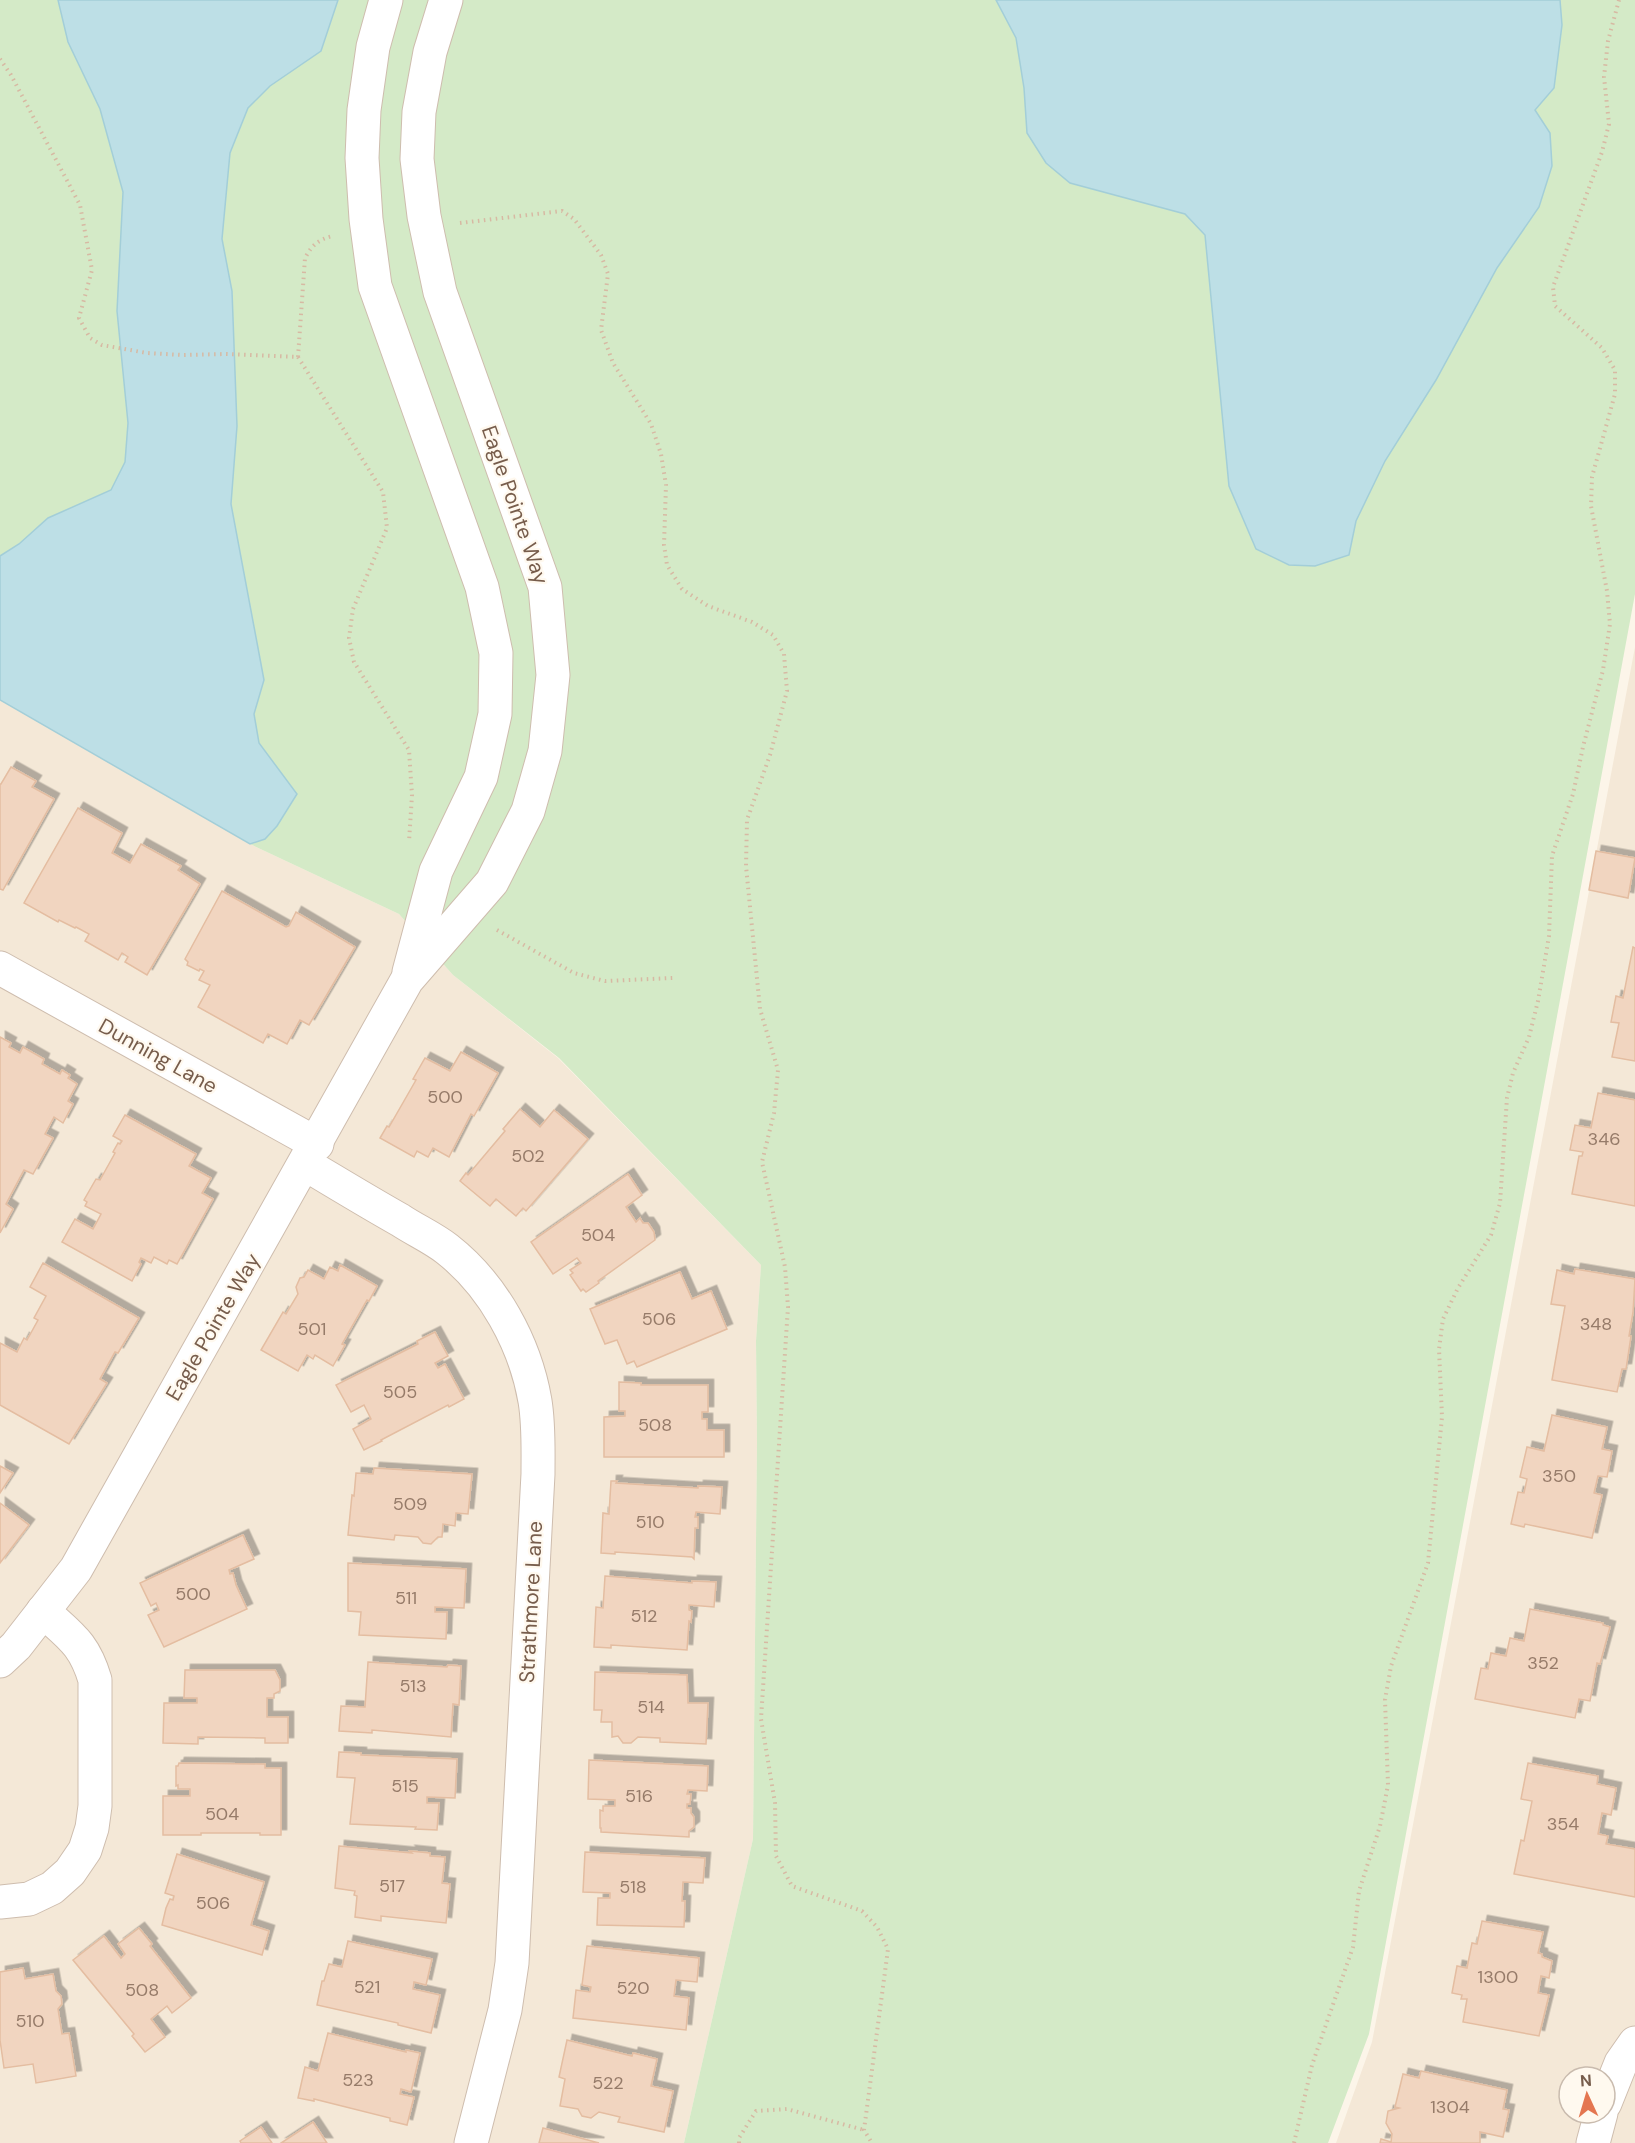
<svg xmlns="http://www.w3.org/2000/svg" width="1635" height="2143" viewBox="0 0 1635 2143" font-family="'DM Sans',sans-serif">
<style>
.residential{fill:#f4e8d7;fill-rule:evenodd}
.green{fill:#d4eac7}
.water{fill:#bddfe6;stroke:#a3ced8;stroke-width:1.5}
.building{fill:#f1d5c0;stroke:#e4bda1;stroke-width:1.5;filter:url(#shadow)}
.lines{fill:none;stroke-linecap:round;stroke-linejoin:round}
.street-casing{stroke:#cebdae;stroke-width:35}
.path{stroke:#d7b9a3;stroke-width:4;stroke-dasharray:1.5 4.5;stroke-linecap:butt}
.street{stroke:#fff;stroke-width:33}
.labels{text-anchor:middle;stroke-width:4.5;stroke-linejoin:round;paint-order:stroke}
.number-label{font-size:18px;fill:#967b69}
.street-label{font-size:21px;fill:#775d4c;stroke:#fff9ef}
</style>
<defs>
<filter id="shadow"><feDropShadow dx="5.5" dy="-5.5" stdDeviation="0" flood-color="#0004"/></filter>
</defs>
<rect width="100%" height="100%" fill="#fcf5e9"/>
<!-- residential -->
<g class="residential">
<path d="M 1635,647 L 1635,2143 L 1336,2143 L 1372,2042 ZM 1569,2077 L 1605,2077 L 1605,2113 L 1569,2113 Z"/>
<path d="M 0,700 L 250,844 L 399,914 L 453,975 L 558,1058 L 761,1265 L 756,1341 L 757,1443 L 753,1839 L 684,2143 L 0,2143 Z"/>
</g>
<!-- green -->
<path class="green" d="M 0,0 L 1635,0 L 1635,594 L 1369,2034 L 1328,2143 L 684,2143 L 753,1839 L 757,1443 L 756,1341 L 761,1265 L 559,1058 L 453,975 L 399,914 L 250,844 L 0,700 Z"/>
<!-- water -->
<g class="water">
<path d="M 58,0 L 338,0 L 321,51 L 270,86 L 248,108 L 230,153 L 222,239 L 232,291 L 237,426 L 231,504 L 264,680 L 254,714 L 259,743 L 297,794 L 277,826 L 265,839 L 250,844 L 0,700 L 0,556 L 19,544 L 48,518 L 111,490 L 125,462 L 128,423 L 117,311 L 123,192 L 100,109 L 68,42 Z"/>
<path d="M 996,0 L 1560,0 L 1562,25 L 1554,88 L 1535,110 L 1550,133 L 1552,166 L 1539,207 L 1497,268 L 1436,380 L 1385,461 L 1356,521 L 1349,555 L 1315,566 L 1289,565 L 1256,549 L 1229,486 L 1205,235 L 1185,214 L 1070,183 L 1046,163 L 1027,133 L 1024,88 L 1016,38 Z"/>
</g>
<!-- building -->
<g class="building">
<path d="M 11,767 L 36,781 L 32,787 L 54,799 L 3,890 L 0,889 L 0,784 L 1,784 Z"/>
<path d="M 78,808 L 122,833 L 112,853 L 130,863 L 141,844 L 181,866 L 178,870 L 200,884 L 147,975 L 125,962 L 128,957 L 122,953 L 118,960 L 85,941 L 89,934 L 76,927 L 75,928 L 59,920 L 58,922 L 24,903 Z"/>
<path d="M 1596,851 L 1635,858 L 1628,898 L 1589,890 Z"/>
<path d="M 222,891 L 286,927 L 289,926 L 296,912 L 355,947 L 309,1025 L 300,1020 L 287,1044 L 268,1034 L 263,1043 L 198,1007 L 210,985 L 199,980 L 204,971 L 200,969 L 199,971 L 187,965 L 188,962 L 185,959 Z"/>
<path d="M 1633,947 L 1635,948 L 1635,1061 L 1612,1057 L 1619,1023 L 1611,1022 L 1616,996 L 1623,998 Z"/>
<path d="M 0,1037 L 11,1043 L 9,1047 L 20,1053 L 23,1047 L 44,1059 L 42,1064 L 60,1074 L 62,1070 L 70,1075 L 68,1078 L 77,1084 L 68,1101 L 73,1104 L 63,1123 L 54,1117 L 45,1134 L 53,1138 L 33,1174 L 24,1170 L 6,1204 L 13,1209 L 0,1233 Z"/>
<path d="M 461,1052 L 498,1073 L 474,1116 L 471,1114 L 449,1157 L 433,1148 L 428,1157 L 417,1151 L 414,1157 L 380,1138 L 387,1126 L 389,1127 L 416,1080 L 413,1079 L 425,1058 L 450,1071 Z"/>
<path d="M 1598,1093 L 1635,1100 L 1635,1206 L 1572,1194 L 1579,1156 L 1582,1156 L 1583,1152 L 1570,1150 L 1575,1125 L 1591,1128 Z"/>
<path d="M 520,1109 L 540,1127 L 554,1110 L 588,1139 L 526,1211 L 523,1208 L 516,1216 L 496,1199 L 490,1206 L 460,1181 L 466,1173 L 468,1175 L 505,1131 L 503,1129 Z"/>
<path d="M 125,1115 L 196,1154 L 189,1166 L 211,1178 L 202,1193 L 213,1199 L 177,1264 L 169,1260 L 167,1264 L 154,1257 L 151,1263 L 141,1258 L 139,1262 L 141,1264 L 132,1281 L 62,1242 L 75,1219 L 93,1229 L 101,1214 L 85,1206 L 87,1202 L 84,1200 L 96,1179 L 100,1180 L 115,1153 L 113,1152 L 118,1143 L 120,1144 L 122,1141 L 113,1136 Z"/>
<path d="M 628,1174 L 642,1195 L 626,1207 L 636,1222 L 640,1218 L 643,1223 L 648,1223 L 654,1232 L 655,1240 L 598,1281 L 599,1283 L 586,1292 L 583,1289 L 581,1291 L 570,1275 L 573,1273 L 570,1270 L 581,1263 L 577,1258 L 553,1274 L 531,1242 Z"/>
<path d="M 43,1263 L 139,1318 L 118,1353 L 115,1352 L 100,1379 L 107,1383 L 69,1444 L 0,1405 L 0,1343 L 17,1352 L 24,1338 L 27,1340 L 38,1320 L 34,1318 L 46,1296 L 30,1287 Z"/>
<path d="M 340,1265 L 377,1286 L 369,1301 L 367,1300 L 342,1344 L 345,1345 L 333,1366 L 315,1355 L 313,1359 L 307,1355 L 298,1371 L 261,1350 L 283,1312 L 286,1314 L 298,1294 L 296,1287 L 300,1278 L 304,1277 L 308,1270 L 324,1279 L 330,1267 L 338,1271 Z"/>
<path d="M 1575,1269 L 1635,1279 L 1633,1312 L 1629,1336 L 1631,1336 L 1626,1369 L 1622,1369 L 1617,1392 L 1552,1380 L 1565,1306 L 1551,1304 L 1557,1270 L 1574,1274 Z"/>
<path d="M 680,1272 L 692,1299 L 711,1291 L 727,1329 L 637,1367 L 634,1361 L 627,1364 L 617,1340 L 605,1344 L 590,1309 Z"/>
<path d="M 435,1332 L 448,1356 L 435,1363 L 438,1368 L 445,1364 L 464,1399 L 449,1407 L 448,1405 L 381,1440 L 382,1441 L 364,1450 L 353,1429 L 371,1419 L 364,1405 L 351,1412 L 336,1385 L 418,1344 L 417,1341 Z"/>
<path d="M 619,1382 L 641,1383 L 641,1385 L 708,1385 L 708,1412 L 702,1412 L 702,1419 L 707,1419 L 707,1430 L 724,1430 L 724,1457 L 604,1457 L 604,1417 L 625,1416 L 625,1411 L 619,1411 Z"/>
<path d="M 1552,1415 L 1607,1427 L 1602,1449 L 1612,1451 L 1607,1477 L 1598,1476 L 1594,1493 L 1602,1495 L 1592,1538 L 1525,1524 L 1524,1527 L 1511,1524 L 1518,1492 L 1524,1493 L 1527,1479 L 1520,1477 L 1527,1447 L 1544,1451 Z"/>
<path d="M 0,1466 L 13,1473 L 0,1493 Z"/>
<path d="M 374,1468 L 472,1474 L 468,1514 L 456,1513 L 455,1526 L 443,1524 L 442,1537 L 438,1537 L 431,1544 L 423,1543 L 418,1537 L 395,1535 L 394,1540 L 348,1535 L 352,1495 L 354,1496 L 356,1473 L 373,1474 Z"/>
<path d="M 611,1481 L 617,1481 L 616,1483 L 698,1488 L 698,1486 L 722,1487 L 720,1514 L 696,1512 L 695,1517 L 698,1517 L 698,1528 L 695,1528 L 694,1559 L 692,1557 L 615,1552 L 615,1554 L 601,1553 L 603,1513 L 609,1514 Z"/>
<path d="M 0,1503 L 29,1525 L 0,1563 Z"/>
<path d="M 243,1535 L 254,1559 L 229,1570 L 230,1574 L 233,1573 L 236,1585 L 247,1609 L 164,1647 L 148,1615 L 159,1610 L 156,1603 L 151,1606 L 140,1583 Z"/>
<path d="M 348,1563 L 466,1569 L 464,1608 L 435,1607 L 435,1612 L 447,1612 L 446,1639 L 359,1635 L 361,1612 L 348,1611 Z"/>
<path d="M 605,1576 L 692,1583 L 692,1581 L 716,1582 L 714,1607 L 689,1605 L 689,1610 L 692,1611 L 691,1622 L 689,1621 L 687,1650 L 611,1645 L 611,1648 L 594,1647 L 596,1607 L 603,1608 Z"/>
<path d="M 1530,1609 L 1603,1623 L 1603,1625 L 1610,1627 L 1600,1664 L 1597,1663 L 1590,1701 L 1579,1699 L 1575,1718 L 1475,1699 L 1481,1668 L 1488,1669 L 1491,1653 L 1506,1656 L 1510,1638 L 1524,1641 Z"/>
<path d="M 368,1662 L 447,1667 L 448,1665 L 461,1666 L 459,1705 L 453,1704 L 451,1737 L 372,1730 L 372,1733 L 339,1731 L 341,1706 L 365,1707 Z"/>
<path d="M 185,1670 L 275,1670 L 280,1680 L 280,1691 L 274,1694 L 274,1698 L 267,1698 L 267,1717 L 288,1717 L 288,1743 L 265,1743 L 265,1738 L 198,1737 L 198,1744 L 163,1743 L 164,1703 L 197,1703 L 197,1698 L 184,1698 Z"/>
<path d="M 595,1672 L 687,1675 L 688,1703 L 708,1703 L 706,1744 L 660,1742 L 660,1738 L 638,1737 L 631,1743 L 623,1743 L 618,1736 L 612,1737 L 612,1722 L 601,1722 L 602,1710 L 594,1710 Z"/>
<path d="M 339,1752 L 361,1753 L 361,1755 L 457,1759 L 455,1798 L 427,1797 L 427,1803 L 439,1803 L 437,1830 L 415,1829 L 416,1827 L 350,1824 L 355,1778 L 337,1777 Z"/>
<path d="M 589,1760 L 708,1766 L 707,1791 L 688,1790 L 687,1794 L 691,1794 L 690,1804 L 687,1804 L 687,1808 L 691,1808 L 691,1813 L 694,1817 L 694,1827 L 689,1831 L 689,1837 L 601,1832 L 601,1828 L 600,1828 L 600,1810 L 603,1811 L 603,1806 L 615,1806 L 615,1800 L 588,1799 Z"/>
<path d="M 179,1763 L 265,1764 L 265,1768 L 281,1768 L 281,1835 L 260,1835 L 260,1833 L 201,1833 L 201,1835 L 163,1835 L 163,1796 L 190,1796 L 190,1789 L 178,1789 L 178,1785 L 176,1786 L 176,1766 L 178,1766 Z"/>
<path d="M 1528,1763 L 1598,1776 L 1597,1784 L 1616,1788 L 1611,1815 L 1602,1813 L 1598,1834 L 1608,1836 L 1606,1844 L 1635,1849 L 1635,1897 L 1514,1874 L 1521,1840 L 1524,1841 L 1532,1801 L 1521,1799 Z"/>
<path d="M 339,1846 L 412,1853 L 410,1851 L 430,1853 L 430,1856 L 445,1857 L 442,1883 L 450,1884 L 446,1923 L 381,1916 L 381,1921 L 355,1917 L 357,1896 L 354,1895 L 355,1891 L 335,1888 Z"/>
<path d="M 585,1852 L 705,1858 L 703,1883 L 683,1882 L 682,1901 L 685,1901 L 684,1927 L 597,1925 L 598,1898 L 610,1898 L 610,1893 L 583,1892 Z"/>
<path d="M 177,1854 L 264,1882 L 251,1925 L 269,1931 L 262,1955 L 162,1925 L 166,1908 L 170,1899 L 173,1900 L 174,1896 L 165,1893 Z"/>
<path d="M 1482,1921 L 1543,1932 L 1538,1953 L 1542,1954 L 1542,1957 L 1552,1961 L 1549,1978 L 1541,1976 L 1538,1993 L 1549,1995 L 1539,2036 L 1463,2022 L 1467,1999 L 1461,1999 L 1462,1995 L 1452,1993 L 1457,1966 L 1467,1968 L 1472,1943 L 1477,1944 Z"/>
<path d="M 139,1928 L 152,1944 L 150,1946 L 191,1998 L 172,2013 L 167,2006 L 151,2019 L 165,2037 L 145,2052 L 132,2036 L 134,2034 L 73,1960 L 104,1936 L 121,1958 L 125,1954 L 118,1944 Z"/>
<path d="M 348,1941 L 432,1959 L 426,1985 L 414,1982 L 413,1989 L 440,1995 L 431,2033 L 398,2025 L 398,2023 L 317,2005 L 322,1981 L 324,1981 L 329,1964 L 342,1967 Z"/>
<path d="M 587,1946 L 699,1958 L 697,1982 L 676,1980 L 674,1996 L 689,1998 L 686,2030 L 573,2018 L 576,1990 L 590,1992 L 591,1987 L 582,1985 Z"/>
<path d="M 23,1968 L 25,1979 L 53,1974 L 56,1991 L 61,1996 L 62,2004 L 58,2009 L 62,2034 L 69,2033 L 76,2076 L 36,2083 L 33,2064 L 4,2068 L 0,2040 L 0,1972 Z"/>
<path d="M 328,2033 L 406,2052 L 406,2050 L 420,2053 L 411,2092 L 401,2089 L 400,2094 L 414,2097 L 407,2125 L 390,2121 L 390,2118 L 314,2099 L 314,2101 L 298,2098 L 305,2067 L 318,2071 Z"/>
<path d="M 567,2040 L 632,2056 L 633,2053 L 657,2059 L 651,2086 L 673,2091 L 664,2132 L 618,2122 L 620,2117 L 599,2112 L 591,2118 L 582,2116 L 578,2109 L 560,2106 L 565,2079 L 559,2077 Z"/>
<path d="M 1421,2071 L 1507,2090 L 1503,2109 L 1509,2110 L 1503,2137 L 1480,2132 L 1480,2143 L 1380,2143 L 1381,2139 L 1391,2142 L 1392,2134 L 1386,2123 L 1388,2111 L 1399,2108 L 1395,2107 L 1403,2074 L 1419,2078 Z"/>
<path d="M 313,2122 L 327,2143 L 281,2143 Z"/>
<path d="M 261,2127 L 272,2143 L 241,2143 L 240,2141 Z"/>
<path d="M 543,2128 L 599,2143 L 539,2143 Z"/>
</g>
<g class="lines">
<!-- street casing -->
<g class="street-casing">
<g id="street">
<path d="M 386,0 L 373,47 L 364,110 L 362,158 L 366,219 L 375,286 L 482,587 L 496,653 L 495,714 L 481,777 L 436,871 L 409,972"/>
<path d="M 0,968 L 317,1144"/>
<path d="M 305,1164 C 337,1183 368,1202 400,1220 C 415,1230 433,1238 447,1249 C 493,1285 525,1343 535,1401 C 539,1425 538,1449 538,1474 L 512,1963 L 505,2010 L 471,2143"/>
<path d="M 0,1661 L 16,1646 L 76,1569 L 407,980 L 492,882 L 528,811 L 545,751 L 553,675 L 545,587 L 440,292 L 424,216 L 417,159 L 419,112 L 430,52 L 446,0"/>
<path d="M 0,1902 L 29,1899 L 52,1888 L 70,1872 L 85,1850 L 92,1828 L 95,1806 L 95,1680 C 84,1643 70,1636 43,1611"/>
<path d="M 1605,2103 L 1621,2063 L 1635,2043"/>
<path d="M 1593,2143 L 1601,2113"/>
</g>
</g>
<!-- path -->
<g class="path">
<path d="M 0,59 L 11,75 L 80,205 L 92,270 L 79,318 L 90,338 L 102,345 L 147,353 L 182,355 L 226,354 L 298,357 L 305,258 C 312,245 319,239 333,236"/>
<path d="M 460,223 L 562,211 L 574,219 L 601,255 L 608,274 L 601,330 L 613,363 L 651,424 L 661,454 L 666,485 L 664,545 L 667,565 L 682,589 L 708,606 L 752,622 L 773,635 L 784,654 L 787,691 L 770,755 L 747,820 L 746,866 L 760,1009 L 778,1070 L 774,1113 L 762,1162 L 785,1267 L 788,1307 L 761,1719 L 775,1803 L 776,1856 L 792,1886 L 862,1911 L 877,1927 L 888,1949 L 864,2130 L 872,2143"/>
<path d="M 298,357 L 383,492 L 387,528 L 353,609 L 349,638 L 354,662 L 409,750 L 412,795 L 409,842"/>
<path d="M 497,930 L 574,973 L 605,981 L 673,978"/>
<path d="M 739,2143 L 739,2138 L 756,2111 L 787,2109 L 864,2130"/>
<path d="M 1294,2143 L 1312,2065 L 1353,1947 L 1359,1891 L 1380,1826 L 1388,1785 L 1385,1700 L 1391,1666 L 1428,1563 L 1442,1417 L 1439,1349 L 1443,1319 L 1458,1288 L 1491,1235 L 1500,1203 L 1507,1098 L 1513,1073 L 1529,1037 L 1538,1001 L 1549,936 L 1552,856 L 1573,794 L 1583,747 L 1603,670 L 1610,624 L 1607,591 L 1591,506 L 1592,477 L 1615,394 L 1615,370 L 1602,348 L 1555,306 L 1553,287 L 1602,152 L 1609,124 L 1604,77 L 1608,41 L 1619,0"/>
</g>
<!-- street -->
<use href="#street" class="street"/>
</g>
<g class="labels">
<!-- number labels -->
<g class="number-label">
<text x="445" y="1103">500</text>
<text x="1604" y="1145">346</text>
<text x="528" y="1162">502</text>
<text x="598" y="1241">504</text>
<text x="659" y="1325">506</text>
<text x="1596" y="1330">348</text>
<text x="312" y="1335">501</text>
<text x="400" y="1398">505</text>
<text x="655" y="1431">508</text>
<text x="1559" y="1482">350</text>
<text x="410" y="1510">509</text>
<text x="650" y="1528">510</text>
<text x="193" y="1600">500</text>
<text x="406" y="1604">511</text>
<text x="644" y="1622">512</text>
<text x="1543" y="1669">352</text>
<text x="413" y="1692">513</text>
<text x="651" y="1713">514</text>
<text x="405" y="1792">515</text>
<text x="639" y="1802">516</text>
<text x="222" y="1820">504</text>
<text x="1563" y="1830">354</text>
<text x="392" y="1892">517</text>
<text x="633" y="1893">518</text>
<text x="213" y="1909">506</text>
<text x="1498" y="1983">1300</text>
<text x="367" y="1993">521</text>
<text x="633" y="1994">520</text>
<text x="142" y="1996">508</text>
<text x="30" y="2027">510</text>
<text x="358" y="2086">523</text>
<text x="608" y="2089">522</text>
<text x="1450" y="2113">1304</text>
</g>
<!-- street labels -->
<g class="street-label">
<text transform="translate(515 505) rotate(71)" y="7">Eagle Pointe Way</text>
<text transform="translate(158 1056) rotate(29)" y="7">Dunning Lane</text>
<text transform="translate(213 1327) rotate(-60)" y="7">Eagle Pointe Way</text>
<text transform="translate(531 1602) rotate(-87)" y="7">Strathmore Lane</text>
</g>
</g>
<!-- north arrow -->
<g transform="translate(1587 2095) rotate(356)"><circle r="28" fill="#fff9ef" stroke="#c9bbae" stroke-width="1.5"/>
<path d="M0-4.5L10 22L0 15L-10 22Z" fill="#e47650"/>
<text y="-9" font-size="16" font-weight="bold" text-anchor="middle" fill="#775d4c">N</text>
</g>
</svg>
